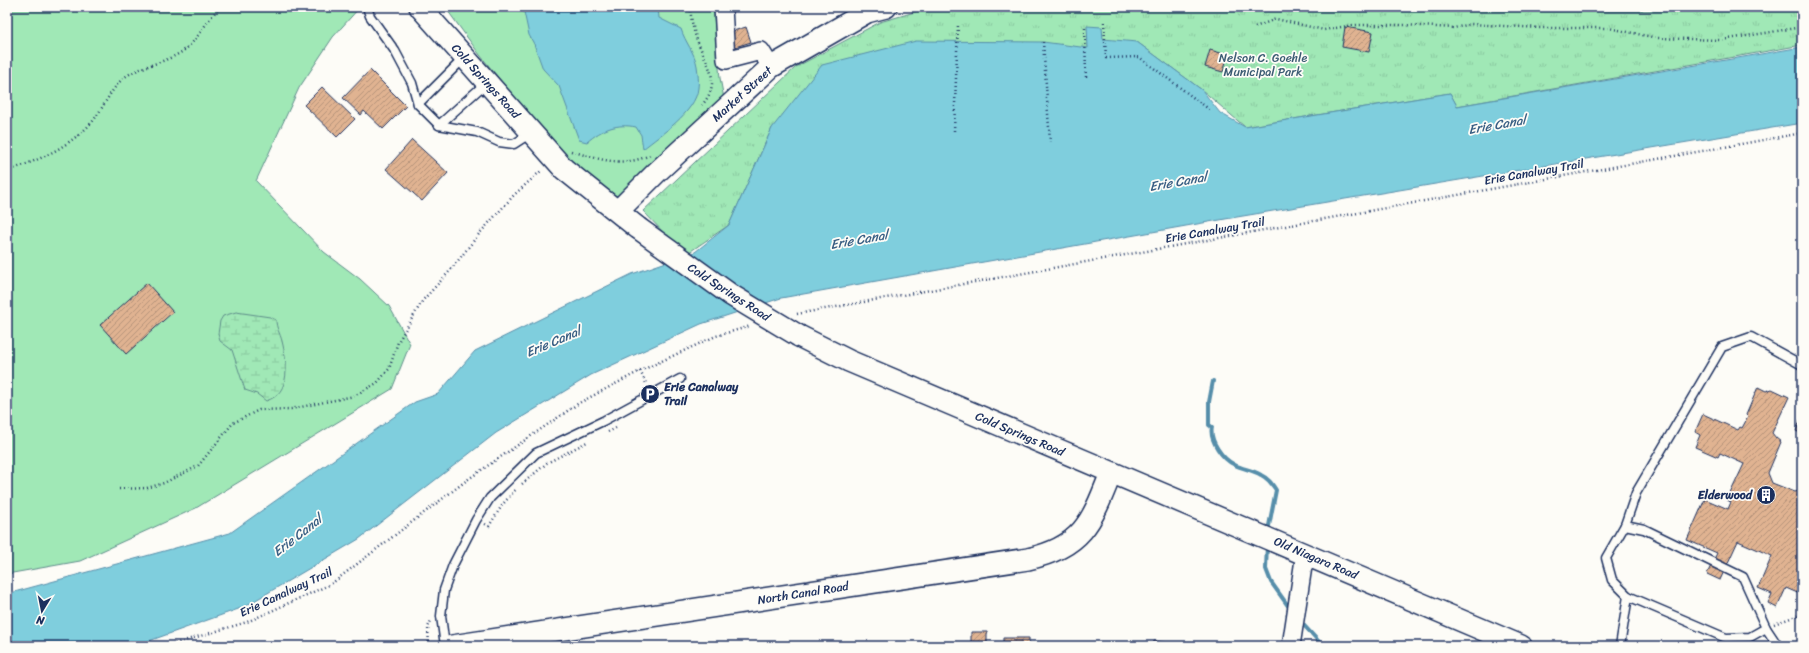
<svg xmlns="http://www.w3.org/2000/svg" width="1809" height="653" viewBox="0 0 1809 653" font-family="Sriracha,sans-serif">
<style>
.grass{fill:#a0e8b6;stroke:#5e8c8a}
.wetland{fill:url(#wetland-marsh);stroke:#5e8c8a}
.park{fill:url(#park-tufts);stroke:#5e8c8a}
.water{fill:#7fcedd;stroke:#578eaa}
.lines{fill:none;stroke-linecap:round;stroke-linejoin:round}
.stream{stroke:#578eaa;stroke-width:4}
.building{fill:url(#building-hatch);stroke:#1b2f5e}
.service-casing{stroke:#1b2f5e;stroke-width:11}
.minor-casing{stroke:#1b2f5e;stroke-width:20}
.tertiary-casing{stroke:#1b2f5e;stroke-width:24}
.path{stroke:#1b2f5e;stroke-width:2.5;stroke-dasharray:1 3;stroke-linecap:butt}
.service{stroke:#fdfcf7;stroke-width:8}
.minor{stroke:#fdfcf7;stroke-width:17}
.tertiary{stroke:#fdfcf7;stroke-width:21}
.tertiary-bridge-casing{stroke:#1b2f5e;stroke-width:24;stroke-linecap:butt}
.tertiary-bridge{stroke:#fdfcf7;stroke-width:21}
.labels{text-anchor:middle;stroke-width:3.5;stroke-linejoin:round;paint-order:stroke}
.park-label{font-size:12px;fill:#3c5d74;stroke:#fdfcf7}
.street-label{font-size:12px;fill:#1b2f5e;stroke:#fdfcf7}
.poi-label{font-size:12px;font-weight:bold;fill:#1b2f5e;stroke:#fdfcf7;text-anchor:start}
.water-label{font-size:13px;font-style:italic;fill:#395f84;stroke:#fdfcf7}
</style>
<defs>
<pattern id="wetland-marsh" width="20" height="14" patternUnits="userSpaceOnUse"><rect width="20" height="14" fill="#a0e8b6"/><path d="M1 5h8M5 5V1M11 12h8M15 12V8" fill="none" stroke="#89c79f"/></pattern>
<pattern id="park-tufts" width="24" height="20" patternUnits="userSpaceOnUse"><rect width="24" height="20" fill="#a0e8b6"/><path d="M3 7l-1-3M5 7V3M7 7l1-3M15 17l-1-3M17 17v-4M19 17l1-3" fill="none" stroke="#89c79f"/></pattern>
<pattern id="building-hatch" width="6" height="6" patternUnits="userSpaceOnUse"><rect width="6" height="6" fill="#e0b391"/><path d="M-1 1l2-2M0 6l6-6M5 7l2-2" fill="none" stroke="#b5927a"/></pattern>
</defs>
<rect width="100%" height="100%" fill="#fdfcf7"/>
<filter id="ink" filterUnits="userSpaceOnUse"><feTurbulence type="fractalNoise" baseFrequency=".025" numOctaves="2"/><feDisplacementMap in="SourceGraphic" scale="8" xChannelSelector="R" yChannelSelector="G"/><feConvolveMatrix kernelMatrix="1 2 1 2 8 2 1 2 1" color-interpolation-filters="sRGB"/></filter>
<g filter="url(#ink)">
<!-- grass -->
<g class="grass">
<path d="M 7,7 L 360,7 L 333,37 L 299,88 L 256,181 L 324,252 L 360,279 L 389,306 L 410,344 L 392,389 L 196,508 L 80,561 L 7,574 Z"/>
<path d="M 445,7 L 713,7 L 720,78 L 726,109 L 619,198 L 582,173 L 547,138 L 480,55 Z"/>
</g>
<!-- wetland -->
<path class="wetland" d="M 236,312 L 270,317 L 276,320 C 276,328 280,333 282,341 C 287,362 292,393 266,401 L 257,394 L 245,390 L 232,350 L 220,341 L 218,334 L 220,321 L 223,316 Z"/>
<!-- park -->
<path class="park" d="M 932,7 L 1283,7 L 1554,11 L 1755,10 L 1771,7 L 1802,7 L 1802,45 L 1457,106 L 1450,93 L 1245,127 L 1202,90 L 1137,42 L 772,128 L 729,225 L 685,255 L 643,211 L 796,67 L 880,22 Z"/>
<!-- water -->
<g class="water">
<path d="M 523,7 L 658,7 L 659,18 L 681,29 C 685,42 695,53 697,66 C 698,73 699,82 698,88 C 696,112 660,135 643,149 L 641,135 L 636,127 C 617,123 602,129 587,142 L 579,140 L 559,86 L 543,69 L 534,44 L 529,35 Z"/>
<path d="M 1087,26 L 1102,27 L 1103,39 L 1137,42 L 1202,90 L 1220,113 L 1245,127 L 1450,93 L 1457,106 L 1802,47 L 1802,123 L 1231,218 L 781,298 L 701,324 L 591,375 L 496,433 L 359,539 L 244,607 L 135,646 L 7,646 L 7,594 L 230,533 L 415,402 L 438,394 L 475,351 L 632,274 L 695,252 L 729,225 L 772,128 L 822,65 L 916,41 L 1043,42 L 1088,48 Z"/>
</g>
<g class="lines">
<!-- stream -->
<g class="stream">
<path d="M 1213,381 L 1209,402 L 1209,425 L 1212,427 C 1209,440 1222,459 1235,465 C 1243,469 1253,470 1261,475 C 1268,478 1272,484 1276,490 L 1268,531"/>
<path d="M 1267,544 L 1266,569 L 1271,582 L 1291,610"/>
<path d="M 1299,620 L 1322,645 L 1326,646"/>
</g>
</g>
<!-- building -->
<g class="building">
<path d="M 746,27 L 751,42 L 732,48 L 727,33 Z"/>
<path d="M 1345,27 L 1373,32 L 1369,52 L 1342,47 Z"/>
<path d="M 1210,50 L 1228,55 L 1223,72 L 1205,67 Z"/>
<path d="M 370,70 L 406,106 L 383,129 L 364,111 L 361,115 L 343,98 Z"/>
<path d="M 322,87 L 355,119 L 337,137 L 304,105 Z"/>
<path d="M 412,140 L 448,173 L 422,201 L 386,169 Z"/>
<path d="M 147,283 L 173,312 L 126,354 L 100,325 Z"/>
<path d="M 1758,387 L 1766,391 L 1772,389 L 1789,397 L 1772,433 L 1776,438 L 1781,442 L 1768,473 L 1772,483 L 1795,492 L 1802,490 L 1802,595 L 1786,588 L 1777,608 L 1768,603 L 1772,594 L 1758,588 L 1772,556 L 1738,541 L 1720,580 L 1707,574 L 1717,553 L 1687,540 L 1705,499 L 1728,509 L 1731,502 L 1727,500 L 1744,464 L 1720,453 L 1718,457 L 1695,447 L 1700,435 L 1695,432 L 1703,414 L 1738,430 L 1740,427 L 1742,428 L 1748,417 L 1746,415 Z"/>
<path d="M 1802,415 L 1802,434 L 1796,431 Z"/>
<path d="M 971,632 L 987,632 L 987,646 L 950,646 L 950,644 L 971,644 Z"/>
<path d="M 1003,638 L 1029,638 L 1029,646 L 1051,646 L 1003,646 Z"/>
<path d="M 1154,641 L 1168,643 L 1168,646 L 1153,646 Z"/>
<rect x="1074" y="644" width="37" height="2"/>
</g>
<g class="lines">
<!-- service casing -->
<g class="service-casing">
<g id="service">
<path d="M 367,7 L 370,16 L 395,51 L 412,83 L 418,104 L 439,125 L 477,132 L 499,142 L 514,144 L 531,133"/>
<path d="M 418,104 L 464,58"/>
<path d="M 439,125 L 486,83"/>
<path d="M 1625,525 L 1606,558 L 1612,580 L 1628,596 L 1726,638 L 1750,637 L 1766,628"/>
<path d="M 445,646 L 441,616 L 444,590 L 453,565 L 476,520 L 490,498 L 536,453 L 603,421 L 680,379"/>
<path d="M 1620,646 L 1628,596"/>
<path d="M 1778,646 L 1766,628 L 1743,577 L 1644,529 L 1625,525 L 1636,493 L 1722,347 L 1751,337 L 1802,365"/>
</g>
</g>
<!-- minor casing -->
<g class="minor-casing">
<g id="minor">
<path d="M 723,7 L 726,60 L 761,51 L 771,67"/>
<path d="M 1291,646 L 1305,553"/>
</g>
</g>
<!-- tertiary casing -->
<g class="tertiary-casing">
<g id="tertiary">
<path d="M 420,7 L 564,169 L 638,228"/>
<path d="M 618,211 L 657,172 L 771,67 L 867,12 L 886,7"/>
<path d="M 799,336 L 849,361 L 1521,646"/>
<path d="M 452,646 L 1028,559 C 1083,547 1092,521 1111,473"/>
</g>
</g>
<!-- path -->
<g class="path">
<path d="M 690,7 C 691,18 693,30 697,40 C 706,64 723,81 702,105"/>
<path d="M 1104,22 L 1106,58 L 1139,57 L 1210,110"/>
<path d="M 1255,27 L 1276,19 L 1324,30 L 1353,25 L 1405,25 L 1454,28 L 1471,24 L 1539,28 L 1609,28 L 1657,38 L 1722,40 L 1802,27"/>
<path d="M 1085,28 L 1086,79"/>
<path d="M 1043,42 L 1050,142"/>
<path d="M 954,131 L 958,25"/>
<path d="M 571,151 C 598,159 623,168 650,155"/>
<path d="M 7,171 C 38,161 71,146 93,121 C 104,107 111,88 125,77 C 142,65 166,63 183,51 C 199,40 206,19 221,7"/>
<path d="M 797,314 L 1802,133"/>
<path d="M 640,371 L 647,385"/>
<path d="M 608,432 L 616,428"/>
<path d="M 522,484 L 547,463 L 587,442"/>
<path d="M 119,489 L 147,488 L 164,483 L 198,466 L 233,423 L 259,410 L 291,409 L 354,396 L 377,383 L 389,369 L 398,342 L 423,300 L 449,272 L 479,234 L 514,195 L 542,170"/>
<path d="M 485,524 L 489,526 L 503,504 L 517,488"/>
<path d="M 1774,624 L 1802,614"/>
<path d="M 167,646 L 247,622 L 331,584 L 467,480 L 579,403 L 640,371 L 716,336 L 751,326"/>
<path d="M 429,646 L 428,627 L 431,621"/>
</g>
<!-- service -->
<use href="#service" class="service"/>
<!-- minor -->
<use href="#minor" class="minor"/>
<!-- tertiary -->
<use href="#tertiary" class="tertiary"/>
<!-- tertiary-bridge casing -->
<g class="tertiary-bridge-casing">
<path id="tertiary-bridge" d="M 638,228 L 731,295 L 799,336"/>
</g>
<!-- tertiary-bridge -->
<use href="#tertiary-bridge" class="tertiary-bridge"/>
</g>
</g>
<!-- icons -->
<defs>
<g id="parking-disc" transform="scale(1)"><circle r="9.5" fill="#1b2f5e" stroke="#fdfcf7"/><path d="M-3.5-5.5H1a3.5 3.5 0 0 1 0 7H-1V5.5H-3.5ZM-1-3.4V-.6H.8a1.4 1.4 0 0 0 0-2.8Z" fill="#fff"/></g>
<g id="building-disc" transform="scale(1)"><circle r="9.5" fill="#1b2f5e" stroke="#fdfcf7"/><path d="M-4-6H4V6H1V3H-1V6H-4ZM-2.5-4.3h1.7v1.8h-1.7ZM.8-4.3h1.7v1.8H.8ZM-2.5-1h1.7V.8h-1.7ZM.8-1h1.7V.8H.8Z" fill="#fff"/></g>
</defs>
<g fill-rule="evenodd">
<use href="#parking-disc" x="650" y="394"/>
<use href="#building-disc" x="1766" y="495"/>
</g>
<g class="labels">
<!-- park labels -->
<g class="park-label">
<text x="1263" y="62">Nelson C. Goehle<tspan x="1263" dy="14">Municipal Park</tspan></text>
</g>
<!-- street labels -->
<g class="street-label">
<text transform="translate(486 81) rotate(48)" y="4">Cold Springs Road</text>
<text transform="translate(742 94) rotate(-42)" y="4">Market Street</text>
<text transform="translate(1534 172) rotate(-10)" y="4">Erie Canalway Trail</text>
<text transform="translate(1215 230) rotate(-10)" y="4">Erie Canalway Trail</text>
<text transform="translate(729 292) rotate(33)" y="4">Cold Springs Road</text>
<text transform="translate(1020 434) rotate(23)" y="4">Cold Springs Road</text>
<text transform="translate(1316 558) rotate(23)" y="4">Old Niagara Road</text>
<text transform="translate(286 592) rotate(-25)" y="4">Erie Canalway Trail</text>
<text transform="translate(803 593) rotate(-9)" y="4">North Canal Road</text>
</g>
<!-- poi labels -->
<g class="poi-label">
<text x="664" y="391">Erie Canalway<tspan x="664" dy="14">Trail</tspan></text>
<text x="1752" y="499" text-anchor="end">Elderwood</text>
</g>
<!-- water labels -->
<g class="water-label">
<text transform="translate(1497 124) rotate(-10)" y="5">Erie Canal</text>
<text transform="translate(1178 181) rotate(-10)" y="5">Erie Canal</text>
<text transform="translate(859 239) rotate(-10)" y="5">Erie Canal</text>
<text transform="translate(553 341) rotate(-23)" y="5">Erie Canal</text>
<text transform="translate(297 535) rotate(-38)" y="5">Erie Canal</text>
</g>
</g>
<!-- margin -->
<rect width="1809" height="653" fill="none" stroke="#fdfcf7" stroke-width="24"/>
<rect x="12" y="12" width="1785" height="629" fill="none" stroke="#1b2f5e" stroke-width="1.5" filter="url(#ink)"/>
<!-- north arrow -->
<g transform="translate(42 611) rotate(190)" stroke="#fdfcf7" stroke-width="3" paint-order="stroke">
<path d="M0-3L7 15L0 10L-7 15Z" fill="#1b2f5e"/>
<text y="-6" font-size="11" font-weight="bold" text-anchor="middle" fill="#1b2f5e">N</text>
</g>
</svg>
